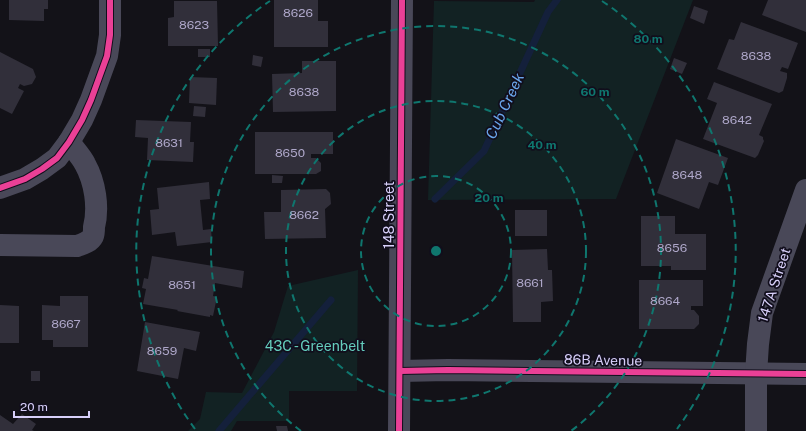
<svg xmlns="http://www.w3.org/2000/svg" width="806" height="431" viewBox="0 0 806 431" font-family="'Public Sans',sans-serif">
<style>
.green{fill:#122223}
.lines{fill:none;stroke-linecap:round;stroke-linejoin:round}
.stream{stroke:#14203b;stroke-width:7}
.building{fill:#312f3a}
.minor{stroke:#494858;stroke-width:22}
.cycleway-casing{stroke:#110e1c;stroke-width:8}
.cycleway{stroke:#ea4096;stroke-width:6}
.ring{fill:none;stroke:#0f766e;stroke-width:2;stroke-dasharray:7 5}
.labels{text-anchor:middle;stroke-width:3.5;stroke-linejoin:round;paint-order:stroke}
.number-label{font-size:12px;fill:#aea7c9}
.street-label{font-size:14px;fill:#d7cff9;stroke:#110e1c}
.park-label{font-size:14px;fill:#65cebd;stroke:#110e1c}
.water-label{font-size:15px;font-style:italic;fill:#6aa5eb;stroke:#110e1c}
.centre{fill:#0f766e;stroke:#110e1c;stroke-width:2}
.ring-label{font-size:12px;text-anchor:middle;font-weight:bold;fill:#0f766e;stroke:#110e1c;stroke-width:3.5;stroke-linejoin:round;paint-order:stroke}
</style>
<rect width="100%" height="100%" fill="#131218"/>
<!-- green -->
<g class="green">
<path d="M 535,0 L 693,0 L 616,199 L 428,200 L 434,1 L 534,2 Z"/>
<path d="M 358,270 L 357,391 L 289,391 L 289,421 L 237,421 L 231,431 L 188,431 L 200,419 L 206,392 L 242,393 L 274,332 L 288,286 Z"/>
</g>
<g class="lines">
<!-- stream -->
<g class="stream">
<path d="M 435,199 L 484,151 L 548,12 L 557,0"/>
<path d="M 219,431 L 331,300"/>
</g>
</g>
<!-- building -->
<g class="building">
<path d="M 9,0 L 48,0 L 48,9 L 44,9 L 44,21 L 9,20 Z"/>
<path d="M 274,0 L 318,0 L 318,21 L 328,21 L 328,47 L 274,47 Z"/>
<path d="M 768,0 L 806,0 L 806,32 L 762,15 Z"/>
<path d="M 174,1 L 217,1 L 218,46 L 168,46 L 168,18 L 174,17 Z"/>
<path d="M 694,6 L 708,11 L 704,24 L 690,18 Z"/>
<path d="M 741,22 L 798,43 L 788,69 L 782,67 L 780,71 L 787,73 L 787,78 L 783,91 L 779,93 L 717,69 L 729,39 L 734,40 Z"/>
<rect x="198" y="49" width="12" height="8"/>
<path d="M 0,52 L 33,69 L 36,77 L 32,84 L 24,86 L 20,84 L 18,88 L 24,91 L 12,114 L 0,108 Z"/>
<path d="M 253,55 L 263,57 L 261,67 L 252,65 Z"/>
<path d="M 674,58 L 687,63 L 682,74 L 670,69 Z"/>
<path d="M 302,61 L 336,61 L 336,111 L 273,112 L 272,74 L 302,73 Z"/>
<path d="M 190,77 L 217,78 L 216,105 L 189,103 Z"/>
<path d="M 714,82 L 772,104 L 759,135 L 763,137 L 763,139 L 764,141 L 758,155 L 755,158 L 703,139 L 717,103 L 707,99 Z"/>
<path d="M 194,106 L 206,107 L 205,117 L 193,116 Z"/>
<path d="M 136,120 L 191,122 L 190,142 L 194,142 L 193,162 L 147,160 L 148,138 L 135,137 Z"/>
<path d="M 255,132 L 333,132 L 333,154 L 311,154 L 311,158 L 316,158 L 321,163 L 321,171 L 316,174 L 255,174 Z"/>
<path d="M 676,139 L 728,158 L 718,185 L 709,182 L 699,209 L 657,193 Z"/>
<path d="M 272,175 L 283,176 L 282,183 L 272,183 Z"/>
<path d="M 209,182 L 210,199 L 200,200 L 203,230 L 211,229 L 212,242 L 177,246 L 175,232 L 152,235 L 150,210 L 159,209 L 157,188 Z"/>
<path d="M 326,189 L 330,193 L 331,204 L 325,209 L 326,238 L 265,239 L 264,212 L 281,212 L 281,190 Z"/>
<rect x="515" y="210" width="32" height="26"/>
<path d="M 641,216 L 675,216 L 675,234 L 706,234 L 706,270 L 671,270 L 671,266 L 641,266 Z"/>
<path d="M 547,249 L 548,270 L 552,270 L 553,301 L 541,302 L 541,322 L 513,322 L 512,250 Z"/>
<path d="M 152,256 L 244,271 L 242,288 L 215,283 L 213,296 L 217,297 L 213,316 L 210,315 L 210,317 L 177,311 L 178,310 L 143,304 L 146,289 L 142,288 L 144,278 L 148,279 Z"/>
<path d="M 639,280 L 703,280 L 703,306 L 691,306 L 691,310 L 694,310 L 699,316 L 699,324 L 694,329 L 639,329 Z"/>
<path d="M 60,296 L 88,296 L 88,347 L 53,347 L 53,340 L 42,340 L 42,305 L 60,306 Z"/>
<path d="M 0,305 L 19,306 L 19,343 L 0,343 Z"/>
<path d="M 145,322 L 200,332 L 196,351 L 184,348 L 178,379 L 137,371 Z"/>
<rect x="31" y="371" width="9" height="10"/>
<path d="M 22,414 L 36,424 L 32,430 L 34,431 L 0,431 L 0,415 L 13,424 Z"/>
<path d="M 276,426 L 287,426 L 288,431 L 277,431 Z"/>
</g>
<g class="lines">
<!-- minor -->
<g class="minor">
<path d="M 0,188 L 25,179 L 42,169 L 57,158 L 69,142 L 82,120 L 91,100 L 107,56 L 110,35 L 110,0"/>
<path d="M 0,245 L 77,246 C 83,244 90,242 93,236 C 94,234 94,230 94,227 C 99,207 95,182 85,164 C 81,156 74,149 69,142"/>
<path d="M 400,371 L 448,370 L 806,374"/>
<path d="M 399,431 L 402,0"/>
<path d="M 756,431 L 756,374 L 758,344 L 762,313 L 806,190"/>
</g>
<!-- cycleway casing -->
<g class="cycleway-casing">
<g id="cycleway">
<path d="M 0,188 L 25,179 L 42,169 L 57,158 L 69,142 L 82,120 L 91,100 L 107,56 L 110,35 L 110,0"/>
<path d="M 400,371 L 448,370 L 806,374"/>
<path d="M 399,431 L 402,0"/>
</g>
</g>
<!-- cycleway -->
<use href="#cycleway" class="cycleway"/>
</g>
<!-- distance rings -->
<g class="ring">
<circle cx="436" cy="251" r="75"/>
<circle cx="436" cy="251" r="150"/>
<path d="M301 431A225 225 0 1 1 571 431"/>
<path d="M195 429A300 300 0 0 1 270 1M602 1A300 300 0 0 1 677 429"/>
</g>
<g class="labels">
<!-- number labels -->
<g class="number-label">
<text x="298" y="17">8626</text>
<text x="194" y="29">8623</text>
<text x="756" y="60">8638</text>
<text x="304" y="96">8638</text>
<text x="737" y="124">8642</text>
<text x="169" y="147">8631</text>
<text x="290" y="157">8650</text>
<text x="687" y="179">8648</text>
<text x="304" y="219">8662</text>
<text x="672" y="252">8656</text>
<text x="530" y="287">8661</text>
<text x="182" y="289">8651</text>
<text x="665" y="305">8664</text>
<text x="66" y="328">8667</text>
<text x="162" y="355">8659</text>
</g>
<!-- street labels -->
<g class="street-label">
<text transform="translate(389 215) rotate(-90)" y="5">148 Street</text>
<text transform="translate(774 285) rotate(-72)" y="5">147A Street</text>
<text transform="translate(603 360) rotate(1)" y="5">86B Avenue</text>
</g>
<!-- park labels -->
<g class="park-label">
<text x="315" y="351">43C - Greenbelt</text>
</g>
<!-- water labels -->
<g class="water-label">
<text transform="translate(505 106) rotate(-65)" y="5">Cub Creek</text>
</g>
</g>
<circle cx="436" cy="251" r="6" class="centre"/>
<g class="ring-label">
<text x="648" y="43">80 m</text>
<text x="595" y="96">60 m</text>
<text x="542" y="149">40 m</text>
<text x="489" y="202">20 m</text>
</g>
<!-- scale -->
<path d="M14 411v6h75v-6" fill="none" stroke="#d7cff9" stroke-width="2"/>
<text x="20" y="411" font-size="12" fill="#d7cff9" stroke="#110e1c" stroke-width="3" paint-order="stroke">20 m</text>
</svg>
